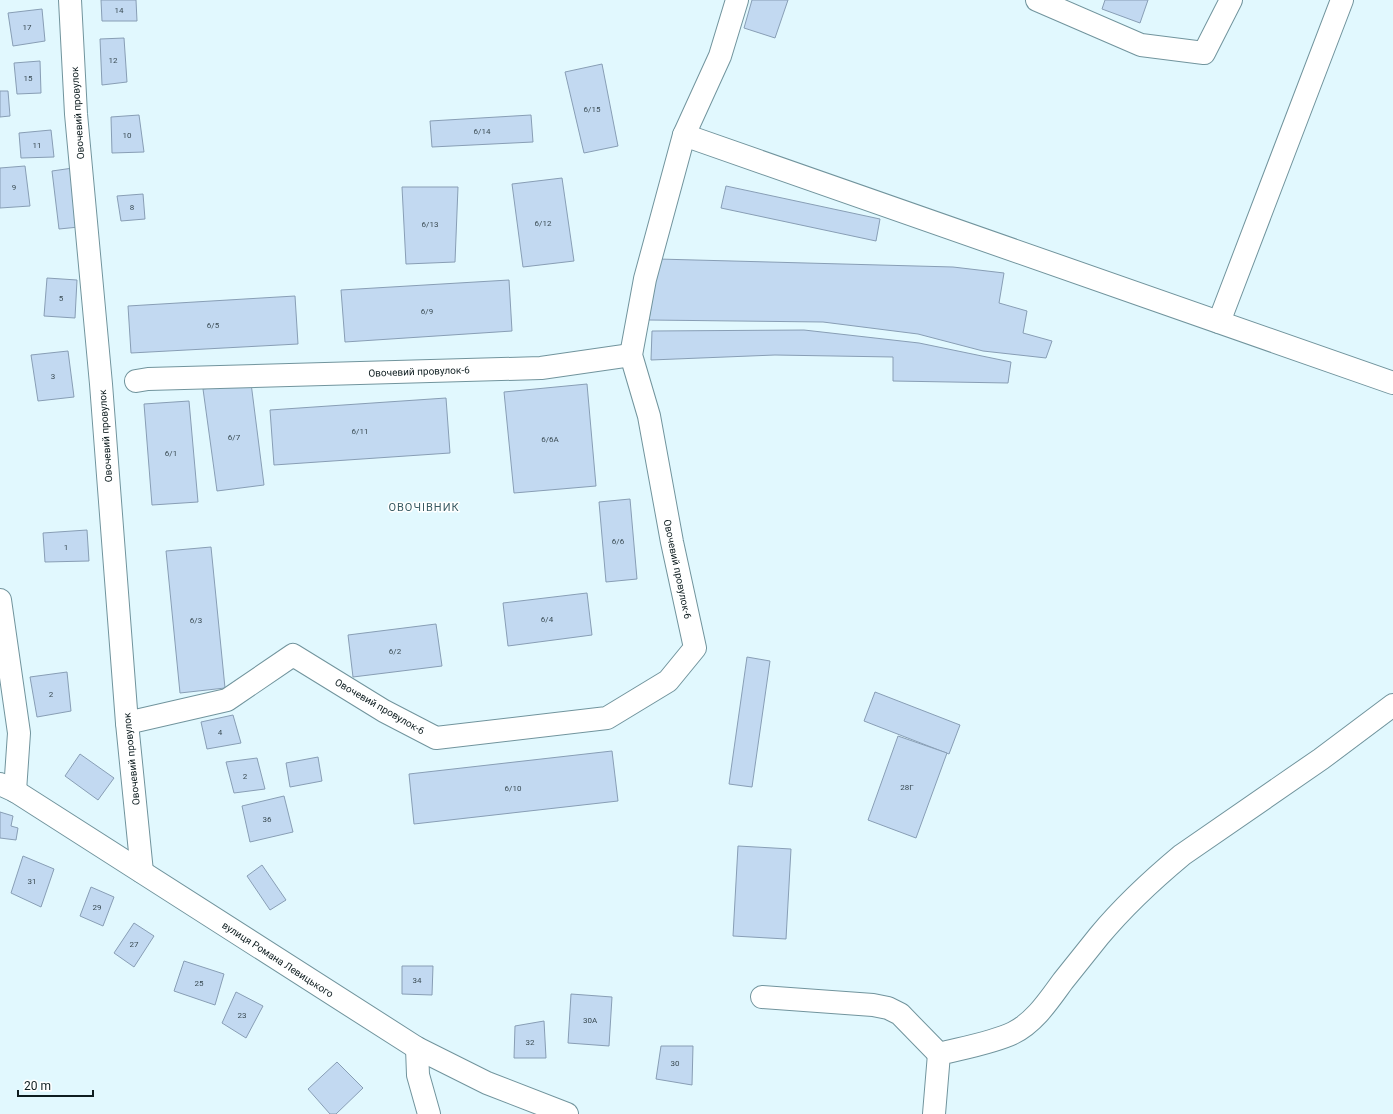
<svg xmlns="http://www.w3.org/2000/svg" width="1393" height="1114" viewBox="0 0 1393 1114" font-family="Roboto,sans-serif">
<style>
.building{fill:#c2d9f1;stroke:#889eb5}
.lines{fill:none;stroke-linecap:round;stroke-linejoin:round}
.minor-casing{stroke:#71949d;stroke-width:24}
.minor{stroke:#fff;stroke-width:22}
.labels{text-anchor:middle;stroke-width:3;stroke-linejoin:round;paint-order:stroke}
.number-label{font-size:8px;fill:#3b4c54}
.street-label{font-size:10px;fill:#0e1d20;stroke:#fff}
.neighbourhood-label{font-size:11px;letter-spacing:1px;fill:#395b63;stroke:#fff}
</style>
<rect width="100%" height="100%" fill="#e1f8fe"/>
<!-- building -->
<g class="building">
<path d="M 101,0 L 136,0 L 137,21 L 102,21 Z"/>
<path d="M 752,0 L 788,0 L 775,38 L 744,28 Z"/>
<path d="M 1105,0 L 1148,0 L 1140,23 L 1102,9 Z"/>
<path d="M 42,9 L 45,41 L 13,46 L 8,13 Z"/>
<path d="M 124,38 L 127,82 L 102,85 L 100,39 Z"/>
<path d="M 40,61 L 41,93 L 17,94 L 14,63 Z"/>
<path d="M 602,64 L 618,146 L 584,153 L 565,72 Z"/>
<path d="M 0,91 L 8,91 L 10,116 L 0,117 Z"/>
<path d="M 139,115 L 144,152 L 112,153 L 111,117 Z"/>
<path d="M 531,115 L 533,142 L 432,147 L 430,121 Z"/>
<path d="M 51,130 L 54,157 L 21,158 L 19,133 Z"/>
<path d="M 25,166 L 30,206 L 0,208 L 0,168 Z"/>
<path d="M 73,168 L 79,227 L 59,229 L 52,171 Z"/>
<path d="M 562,178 L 574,261 L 523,267 L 512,184 Z"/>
<path d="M 726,186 L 880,219 L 876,241 L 721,208 Z"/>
<path d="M 402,187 L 458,187 L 455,262 L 406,264 Z"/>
<path d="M 143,194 L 145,219 L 121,221 L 117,196 Z"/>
<path d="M 658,259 L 953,267 L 1004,273 L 999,303 L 1027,311 L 1023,333 L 1052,341 L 1046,358 L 983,351 L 918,334 L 823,322 L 649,320 Z"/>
<path d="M 47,278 L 77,280 L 75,318 L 44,316 Z"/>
<path d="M 509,280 L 512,331 L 345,342 L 341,290 Z"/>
<path d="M 295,296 L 298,344 L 131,353 L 128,306 Z"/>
<path d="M 804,330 L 919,343 L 1011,362 L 1008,383 L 893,381 L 893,357 L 775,355 L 651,360 L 652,331 Z"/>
<path d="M 68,351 L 74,397 L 38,401 L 31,355 Z"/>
<path d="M 251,383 L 264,485 L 217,491 L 203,389 Z"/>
<path d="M 587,384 L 596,486 L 514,493 L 504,392 Z"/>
<path d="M 446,398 L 450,453 L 274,465 L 270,410 Z"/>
<path d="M 189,401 L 198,502 L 152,505 L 144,404 Z"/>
<path d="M 630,499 L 637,579 L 606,582 L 599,502 Z"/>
<path d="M 87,530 L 89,561 L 45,562 L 43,533 Z"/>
<path d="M 211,547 L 225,688 L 180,693 L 166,551 Z"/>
<path d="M 587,593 L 592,635 L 508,646 L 503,603 Z"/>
<path d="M 436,624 L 442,666 L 353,677 L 348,635 Z"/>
<path d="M 747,657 L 770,661 L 752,787 L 729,784 Z"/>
<path d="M 67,672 L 71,711 L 37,717 L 30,677 Z"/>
<path d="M 875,692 L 960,725 L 949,754 L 864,721 Z"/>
<path d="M 233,715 L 241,743 L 207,749 L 201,722 Z"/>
<path d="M 898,736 L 947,753 L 916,838 L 868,820 Z"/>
<path d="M 612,751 L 618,801 L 414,824 L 409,774 Z"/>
<path d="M 80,754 L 114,778 L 98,800 L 65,776 Z"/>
<path d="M 318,757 L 322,781 L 290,787 L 286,763 Z"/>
<path d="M 257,758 L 265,789 L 234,793 L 226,762 Z"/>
<path d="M 284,796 L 293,832 L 250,842 L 242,806 Z"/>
<path d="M 0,812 L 13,816 L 11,826 L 18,828 L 16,840 L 0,838 Z"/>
<path d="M 738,846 L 791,849 L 786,939 L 733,936 Z"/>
<path d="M 23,856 L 54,869 L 41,907 L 11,893 Z"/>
<path d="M 262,865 L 286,900 L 270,910 L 247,876 Z"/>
<path d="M 91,887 L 114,897 L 103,926 L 80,916 Z"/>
<path d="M 134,923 L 154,936 L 134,967 L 114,953 Z"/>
<path d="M 184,961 L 224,974 L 215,1005 L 174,991 Z"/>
<path d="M 402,966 L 433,966 L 432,995 L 402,994 Z"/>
<path d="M 236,992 L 263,1006 L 246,1038 L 222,1023 Z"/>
<path d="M 571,994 L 612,997 L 609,1046 L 568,1043 Z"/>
<path d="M 544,1021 L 546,1058 L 514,1058 L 515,1026 Z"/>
<path d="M 661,1046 L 693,1046 L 692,1085 L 656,1079 Z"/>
<path d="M 337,1062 L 363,1088 L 336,1114 L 330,1114 L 308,1089 Z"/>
</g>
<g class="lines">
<!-- minor casing -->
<g class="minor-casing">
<g id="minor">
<path d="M 70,0 L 76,114 L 101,384 L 127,723 L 142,872"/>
<path d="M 1037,0 L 1141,45 L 1204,53 L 1231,0"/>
<path d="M 684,135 L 1393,383"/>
<path d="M 1219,322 L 1342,0"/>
<path d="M 136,381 L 148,379 L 541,368 L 631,355"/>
<path d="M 0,600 L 19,733 L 15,791"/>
<path d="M 127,723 L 227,700 L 293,655 L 384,711 L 436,738 L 607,718 L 668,681 L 695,648 L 672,542 L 649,416 L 631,355 L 645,279 L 684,135 L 720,56 L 737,0"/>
<path d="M 0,784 L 15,791 L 417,1048 L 487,1083 L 567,1114"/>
<path d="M 762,997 L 873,1005 L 888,1008 L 900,1014 L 939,1054"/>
<path d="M 417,1048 L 418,1075 L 429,1114"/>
<path d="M 934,1114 L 939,1054 C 962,1048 992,1043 1013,1033 C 1035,1022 1049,1000 1063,981 C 1075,966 1087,951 1099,936 C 1124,906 1152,880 1182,855 L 1321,759 L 1393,705"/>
</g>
</g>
<!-- minor -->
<use href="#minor" class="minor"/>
</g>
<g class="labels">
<!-- number labels -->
<g class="number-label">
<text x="119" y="13">14</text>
<text x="27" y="30">17</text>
<text x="113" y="63">12</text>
<text x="28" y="81">15</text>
<text x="592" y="112">6/15</text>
<text x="482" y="134">6/14</text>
<text x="127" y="138">10</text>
<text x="37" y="148">11</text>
<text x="14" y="190">9</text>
<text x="132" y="210">8</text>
<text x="543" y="226">6/12</text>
<text x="430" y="227">6/13</text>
<text x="61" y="301">5</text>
<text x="427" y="314">6/9</text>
<text x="213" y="328">6/5</text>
<text x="53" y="379">3</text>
<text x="360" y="434">6/11</text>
<text x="234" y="440">6/7</text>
<text x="550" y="442">6/6А</text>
<text x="171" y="456">6/1</text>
<text x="618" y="544">6/6</text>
<text x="66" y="550">1</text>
<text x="547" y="622">6/4</text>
<text x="196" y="623">6/3</text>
<text x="395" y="654">6/2</text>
<text x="51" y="697">2</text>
<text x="220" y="735">4</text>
<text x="245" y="779">2</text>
<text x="907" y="790">28Г</text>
<text x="513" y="791">6/10</text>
<text x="267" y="822">36</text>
<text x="32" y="884">31</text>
<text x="97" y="910">29</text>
<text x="134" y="947">27</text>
<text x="417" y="983">34</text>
<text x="199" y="986">25</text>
<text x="242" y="1018">23</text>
<text x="590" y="1023">30А</text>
<text x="530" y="1045">32</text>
<text x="675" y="1066">30</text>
</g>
<!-- street labels -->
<g class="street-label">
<text transform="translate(77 113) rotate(-94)" y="4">Овочевий провулок</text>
<text transform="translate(419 371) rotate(-2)" y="4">Овочевий провулок-6</text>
<text transform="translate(105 436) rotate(-94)" y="4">Овочевий провулок</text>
<text transform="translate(678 569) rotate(78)" y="4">Овочевий провулок-6</text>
<text transform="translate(380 706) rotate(30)" y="4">Овочевий провулок-6</text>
<text transform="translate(131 759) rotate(-96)" y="4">Овочевий провулок</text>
<text transform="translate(278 959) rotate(33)" y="4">вулиця Романа Левицького</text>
</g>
<!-- neighbourhood labels -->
<g class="neighbourhood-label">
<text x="424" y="511">ОВОЧІВНИК</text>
</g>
</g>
<!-- scale -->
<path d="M18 1090v6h75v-6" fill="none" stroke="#0e1d20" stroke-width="2"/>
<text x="24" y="1090" font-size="12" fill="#0e1d20" stroke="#ffffff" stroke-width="3" paint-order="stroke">20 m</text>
</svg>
